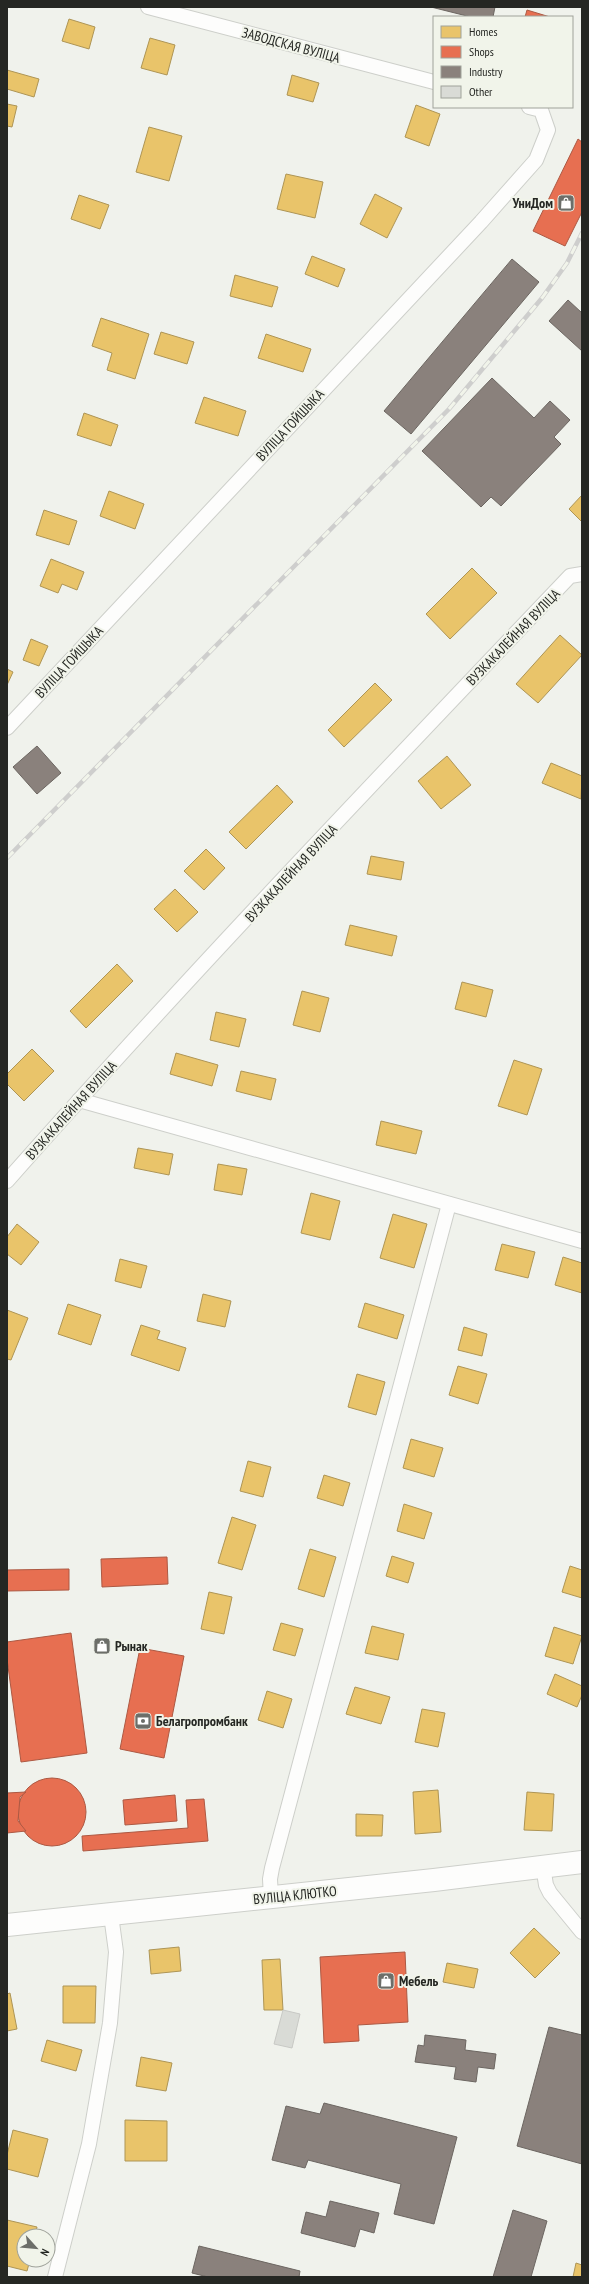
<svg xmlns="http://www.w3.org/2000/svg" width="589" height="2284" viewBox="0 0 589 2284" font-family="'PT Sans Narrow',sans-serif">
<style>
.homes{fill:#e9c46a;stroke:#ae9555}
.shops{fill:#e76f51;stroke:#ad5943}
.industry{fill:#8a817c;stroke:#6c6661}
.building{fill:#d9dbd6;stroke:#c8c9c5}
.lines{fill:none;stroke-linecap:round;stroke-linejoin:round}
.street-casing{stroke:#cdcfca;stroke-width:16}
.primary-casing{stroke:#cdcfca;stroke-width:24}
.street{stroke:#fdfdfc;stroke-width:14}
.primary{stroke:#fdfdfc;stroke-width:22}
.rail-casing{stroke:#cececd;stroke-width:4.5}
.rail{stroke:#f1f4ea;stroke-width:3;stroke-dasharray:9;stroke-linecap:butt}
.labels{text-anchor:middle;stroke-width:4;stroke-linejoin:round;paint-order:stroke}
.street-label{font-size:14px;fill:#252723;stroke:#f1f4ea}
.poi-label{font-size:14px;font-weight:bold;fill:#252723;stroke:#f1f4ea;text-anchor:start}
</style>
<rect width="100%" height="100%" fill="#f0f2ec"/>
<!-- homes -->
<g class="homes">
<path d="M 69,19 L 95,27 L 89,49 L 62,41 Z"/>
<path d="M 150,38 L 175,45 L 167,75 L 141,68 Z"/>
<path d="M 7,70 L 39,79 L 34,97 L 7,89 Z"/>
<path d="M 292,75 L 319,83 L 313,102 L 287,95 Z"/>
<path d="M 7,104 L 17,106 L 12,127 L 7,126 Z"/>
<path d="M 416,105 L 440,114 L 429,146 L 405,137 Z"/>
<path d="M 149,127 L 182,136 L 169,181 L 136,172 Z"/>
<path d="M 286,174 L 323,182 L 315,218 L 277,209 Z"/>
<path d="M 375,194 L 402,208 L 387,238 L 360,224 Z"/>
<path d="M 79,195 L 109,205 L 100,229 L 71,219 Z"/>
<path d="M 312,256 L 345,269 L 338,287 L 305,274 Z"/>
<path d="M 235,275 L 278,287 L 272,307 L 230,296 Z"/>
<path d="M 101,318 L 149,334 L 135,379 L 107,370 L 112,353 L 92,346 Z"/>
<path d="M 161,332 L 194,342 L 187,364 L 154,354 Z"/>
<path d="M 266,334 L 311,349 L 303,372 L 258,358 Z"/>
<path d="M 204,397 L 246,411 L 238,436 L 195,423 Z"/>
<path d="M 84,413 L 118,425 L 111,446 L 77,435 Z"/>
<path d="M 109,491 L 144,504 L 135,529 L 100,516 Z"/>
<path d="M 582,495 L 582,522 L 569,509 Z"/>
<path d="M 44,510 L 77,521 L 69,545 L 36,535 Z"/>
<path d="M 51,559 L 84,572 L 77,590 L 62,584 L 58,593 L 40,586 Z"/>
<path d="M 472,568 L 497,593 L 450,639 L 426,614 Z"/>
<path d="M 560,635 L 582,655 L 538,703 L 516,684 Z"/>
<path d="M 31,639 L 48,646 L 39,666 L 23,660 Z"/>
<path d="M 7,669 L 13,672 L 7,685 Z"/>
<path d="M 375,683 L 392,700 L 344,747 L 328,730 Z"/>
<path d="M 447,756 L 471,785 L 441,809 L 418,781 Z"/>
<path d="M 551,763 L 582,776 L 581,799 L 542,783 Z"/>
<path d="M 277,785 L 293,802 L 246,849 L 229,832 Z"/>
<path d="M 206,849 L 225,868 L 204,890 L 184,871 Z"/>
<path d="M 371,856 L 404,862 L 401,880 L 367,874 Z"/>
<path d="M 175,889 L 198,912 L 177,932 L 154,909 Z"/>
<path d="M 350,925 L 397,936 L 392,956 L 345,945 Z"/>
<path d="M 117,964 L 133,981 L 86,1028 L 70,1011 Z"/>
<path d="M 462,982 L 493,990 L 486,1017 L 455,1009 Z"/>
<path d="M 302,991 L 329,998 L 320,1032 L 293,1025 Z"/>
<path d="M 216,1012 L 246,1019 L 239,1047 L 210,1040 Z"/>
<path d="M 32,1049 L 54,1071 L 24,1101 L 7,1084 L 7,1074 Z"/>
<path d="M 176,1053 L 218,1065 L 212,1086 L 170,1074 Z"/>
<path d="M 514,1060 L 542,1069 L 527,1115 L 498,1106 Z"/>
<path d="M 241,1071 L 276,1079 L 271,1100 L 236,1091 Z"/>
<path d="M 381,1121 L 422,1131 L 416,1154 L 376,1145 Z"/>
<path d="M 138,1148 L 173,1154 L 169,1175 L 134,1168 Z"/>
<path d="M 218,1164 L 247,1169 L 242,1195 L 214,1190 Z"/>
<path d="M 311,1193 L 340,1201 L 330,1240 L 301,1233 Z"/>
<path d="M 393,1214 L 427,1224 L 414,1268 L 380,1258 Z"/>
<path d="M 17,1224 L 39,1242 L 21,1265 L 7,1254 L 7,1237 Z"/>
<path d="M 502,1244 L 535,1252 L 528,1278 L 495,1270 Z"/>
<path d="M 563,1257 L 582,1263 L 582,1293 L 555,1285 Z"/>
<path d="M 120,1259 L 147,1266 L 141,1288 L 115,1281 Z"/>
<path d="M 203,1294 L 231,1301 L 225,1327 L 197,1321 Z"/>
<path d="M 365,1303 L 404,1315 L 397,1339 L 358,1327 Z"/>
<path d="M 68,1304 L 101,1315 L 91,1345 L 58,1334 Z"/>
<path d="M 7,1310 L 28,1318 L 11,1360 L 7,1359 Z"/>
<path d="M 141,1325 L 160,1331 L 157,1339 L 186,1348 L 179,1371 L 131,1355 Z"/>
<path d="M 464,1327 L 487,1334 L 482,1356 L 458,1350 Z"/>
<path d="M 458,1366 L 487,1374 L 478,1404 L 449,1395 Z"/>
<path d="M 357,1374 L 385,1382 L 376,1415 L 348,1407 Z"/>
<path d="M 411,1439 L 443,1448 L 434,1477 L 403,1468 Z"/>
<path d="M 248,1461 L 271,1467 L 263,1497 L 240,1491 Z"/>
<path d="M 324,1475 L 350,1483 L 343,1506 L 317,1498 Z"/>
<path d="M 404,1504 L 432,1513 L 424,1539 L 397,1531 Z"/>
<path d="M 232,1517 L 256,1525 L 242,1570 L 218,1563 Z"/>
<path d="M 310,1549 L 336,1557 L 324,1597 L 298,1589 Z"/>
<path d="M 392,1556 L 414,1563 L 408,1583 L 386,1576 Z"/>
<path d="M 570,1566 L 582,1570 L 582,1598 L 562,1592 Z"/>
<path d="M 209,1592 L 232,1597 L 224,1634 L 201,1629 Z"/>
<path d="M 281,1623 L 303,1629 L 295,1656 L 273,1650 Z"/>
<path d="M 372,1626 L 404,1634 L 398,1660 L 365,1653 Z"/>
<path d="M 554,1627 L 582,1636 L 573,1664 L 545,1656 Z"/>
<path d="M 555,1674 L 582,1686 L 582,1695 L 577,1707 L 547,1694 Z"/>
<path d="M 355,1687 L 390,1697 L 381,1724 L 346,1714 Z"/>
<path d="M 267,1691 L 292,1699 L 283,1728 L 258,1720 Z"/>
<path d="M 422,1709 L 445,1713 L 438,1747 L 415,1742 Z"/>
<path d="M 438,1790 L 441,1832 L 415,1834 L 413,1792 Z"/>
<path d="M 527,1792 L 554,1794 L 552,1831 L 524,1830 Z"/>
<path d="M 356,1814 L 383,1815 L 382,1836 L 356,1836 Z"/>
<path d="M 534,1928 L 560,1953 L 535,1978 L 510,1953 Z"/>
<path d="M 179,1947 L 181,1971 L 151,1974 L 149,1950 Z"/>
<path d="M 280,1959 L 283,2010 L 264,2010 L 262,1960 Z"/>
<path d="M 447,1963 L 478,1969 L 474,1988 L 443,1982 Z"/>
<path d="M 63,1986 L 96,1986 L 95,2023 L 63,2023 Z"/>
<path d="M 10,1993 L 17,2029 L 7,2031 L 7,1994 Z"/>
<path d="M 47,2040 L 82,2050 L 76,2071 L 41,2061 Z"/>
<path d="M 141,2057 L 172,2063 L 166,2091 L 136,2086 Z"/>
<path d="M 125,2120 L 167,2121 L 167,2161 L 125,2161 Z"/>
<path d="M 13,2130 L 48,2139 L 38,2177 L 7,2169 L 7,2155 Z"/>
<path d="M 7,2220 L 37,2227 L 35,2236 L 24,2236 L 24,2260 L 30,2260 L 27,2271 L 7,2266 Z"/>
<path d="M 576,2263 L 582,2265 L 582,2277 L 573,2277 Z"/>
</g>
<!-- shops -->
<g class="shops">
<path d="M 527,10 L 550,17 L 525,17 Z"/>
<path d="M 578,139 L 582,142 L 582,212 L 565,246 L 533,231 Z"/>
<path d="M 167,1557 L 168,1584 L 102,1587 L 101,1559 Z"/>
<path d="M 69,1569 L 69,1590 L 7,1591 L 7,1570 Z"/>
<path d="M 71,1633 L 87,1753 L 21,1762 L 7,1659 L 7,1642 Z"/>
<path d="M 140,1648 L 184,1656 L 164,1758 L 120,1749 Z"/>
<circle cx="52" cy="1812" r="34"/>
<path d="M 26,1792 L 20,1797 L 18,1821 L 26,1831 L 7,1833 L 7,1793 Z"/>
<path d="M 175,1795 L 177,1821 L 125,1825 L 123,1800 Z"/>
<path d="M 204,1799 L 208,1841 L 83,1851 L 82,1836 L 188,1828 L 186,1800 Z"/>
<path d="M 405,1952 L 408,2022 L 358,2025 L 359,2041 L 324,2043 L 320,1957 Z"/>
</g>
<!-- industry -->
<g class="industry">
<path d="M 431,7 L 495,7 L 493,17 L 471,17 Z"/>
<path d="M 512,259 L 539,282 L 411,434 L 384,411 Z"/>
<path d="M 568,300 L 582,313 L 582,351 L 549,321 Z"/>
<path d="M 492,378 L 534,418 L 550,401 L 570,420 L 554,437 L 561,444 L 501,506 L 491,497 L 481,507 L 422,451 Z"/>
<path d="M 37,746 L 61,773 L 37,794 L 13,767 Z"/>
<path d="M 549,2027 L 582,2035 L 582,2164 L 517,2146 Z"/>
<path d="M 425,2035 L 466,2040 L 465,2050 L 496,2054 L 494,2069 L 478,2067 L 476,2082 L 454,2079 L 456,2067 L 415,2062 L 418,2045 L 424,2046 Z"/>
<path d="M 324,2103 L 457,2137 L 434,2224 L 394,2214 L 401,2184 L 308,2160 L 305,2168 L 272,2160 L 286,2106 L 320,2114 Z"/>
<path d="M 330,2201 L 379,2213 L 374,2233 L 360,2229 L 355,2247 L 301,2233 L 306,2212 L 326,2217 Z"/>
<path d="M 513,2210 L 547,2221 L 531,2277 L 493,2277 Z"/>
<path d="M 199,2246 L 300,2271 L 299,2277 L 208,2277 L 192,2273 Z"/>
</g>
<!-- building -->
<path class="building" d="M 283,2010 L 300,2014 L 292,2048 L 274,2044 Z"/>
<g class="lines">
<!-- street casing -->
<g class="street-casing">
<g id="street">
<path d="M 148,7 L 434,82"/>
<path d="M 7,728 L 481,222 L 536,160 L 548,130 L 541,110 L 529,107"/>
<path d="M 79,1100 L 582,1241"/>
<path d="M 7,1181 C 189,975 380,776 570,576 L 582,574"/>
<path d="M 543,1866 L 546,1885 L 550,1893 L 582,1932"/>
<path d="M 271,1897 L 270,1879 L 272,1868 L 449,1204"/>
<path d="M 55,2277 L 89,2144 L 110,2023 L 116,1952 L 111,1915"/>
</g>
</g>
<!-- primary casing -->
<g class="primary-casing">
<path id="primary" d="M 7,1925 L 434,1880 L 582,1862"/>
</g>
<!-- street -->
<use href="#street" class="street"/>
<!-- primary -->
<use href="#primary" class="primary"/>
<!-- rail casing -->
<g class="rail-casing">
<path id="rail" d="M 7,858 L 449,409 L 542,298 L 567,263 L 582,233"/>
</g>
<!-- rail -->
<use href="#rail" class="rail"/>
</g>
<!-- icons -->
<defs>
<g id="shop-square" transform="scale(0.9)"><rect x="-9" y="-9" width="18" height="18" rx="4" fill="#6c6e69" stroke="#f1f4ea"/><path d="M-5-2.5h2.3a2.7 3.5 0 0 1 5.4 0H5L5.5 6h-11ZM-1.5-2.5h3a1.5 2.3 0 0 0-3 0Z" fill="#fff"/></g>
<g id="bank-square" transform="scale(0.9)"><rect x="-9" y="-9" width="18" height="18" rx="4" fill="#6c6e69" stroke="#f1f4ea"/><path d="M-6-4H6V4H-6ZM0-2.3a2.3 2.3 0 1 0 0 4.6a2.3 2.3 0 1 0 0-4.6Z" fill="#fff"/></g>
</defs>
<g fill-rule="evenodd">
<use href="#shop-square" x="566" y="203"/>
<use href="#shop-square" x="102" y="1646"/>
<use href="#bank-square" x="143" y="1721"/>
<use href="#shop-square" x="386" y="1981"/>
</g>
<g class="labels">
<!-- street labels -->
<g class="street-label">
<text transform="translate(291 45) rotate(15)" y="5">ЗАВОДСКАЯ ВУЛІЦА</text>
<text transform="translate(290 425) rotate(-47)" y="5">ВУЛІЦА ГОЙШЫКА</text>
<text transform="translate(513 637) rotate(-46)" y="5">ВУЗКАКАЛЕЙНАЯ ВУЛІЦА</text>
<text transform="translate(69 662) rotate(-47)" y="5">ВУЛІЦА ГОЙШЫКА</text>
<text transform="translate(291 873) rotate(-47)" y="5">ВУЗКАКАЛЕЙНАЯ ВУЛІЦА</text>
<text transform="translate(71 1110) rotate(-48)" y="5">ВУЗКАКАЛЕЙНАЯ ВУЛІЦА</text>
<text transform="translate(295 1895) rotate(-6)" y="5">ВУЛІЦА КЛЮТКО</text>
</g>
<!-- poi labels -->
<g class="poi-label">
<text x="553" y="208" text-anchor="end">УниДом</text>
<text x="115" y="1651">Рынак</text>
<text x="156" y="1726">Белагропромбанк</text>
<text x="399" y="1986">Мебель</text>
</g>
</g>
<!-- border -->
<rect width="589" height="2284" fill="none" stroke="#252723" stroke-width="16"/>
<!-- legend -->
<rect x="433" y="16" width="140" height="92" fill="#f1f4ea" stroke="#9fa29a"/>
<rect x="441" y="26" width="20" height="12" fill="#e9c46a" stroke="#9fa29a"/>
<text x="469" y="36" font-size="12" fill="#252723">Homes</text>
<rect x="441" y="46" width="20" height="12" fill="#e76f51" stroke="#9fa29a"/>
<text x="469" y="56" font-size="12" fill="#252723">Shops</text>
<rect x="441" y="66" width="20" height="12" fill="#8a817c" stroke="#9fa29a"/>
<text x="469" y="76" font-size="12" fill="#252723">Industry</text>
<rect x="441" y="86" width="20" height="12" fill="#d9dbd6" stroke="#9fa29a"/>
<text x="469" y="96" font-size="12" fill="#252723">Other</text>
<!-- north arrow -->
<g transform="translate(36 2248) rotate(117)"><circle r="19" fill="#f1f4ea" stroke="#9fa29a"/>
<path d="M0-3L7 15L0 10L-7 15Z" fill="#6c6e69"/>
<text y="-6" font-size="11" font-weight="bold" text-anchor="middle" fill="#252723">N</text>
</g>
</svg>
